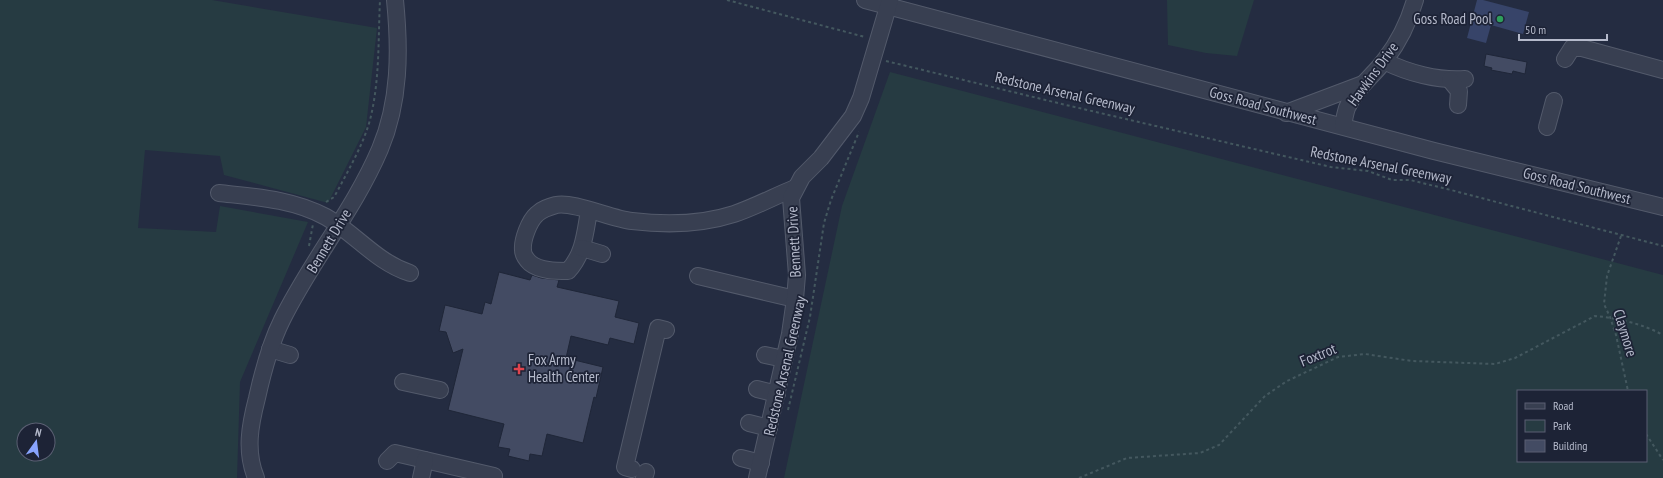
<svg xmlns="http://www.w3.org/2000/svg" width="1663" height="478" viewBox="0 0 1663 478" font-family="'PT Sans Narrow',sans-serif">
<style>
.green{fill:#263b42;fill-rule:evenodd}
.water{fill:#374469}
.building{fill:#434b63;stroke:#1f2638}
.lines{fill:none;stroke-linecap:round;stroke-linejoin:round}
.minor-casing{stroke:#535a6b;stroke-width:18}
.path{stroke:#44585f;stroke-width:2;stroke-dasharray:3 3;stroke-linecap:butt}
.minor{stroke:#383f51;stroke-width:16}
.leisure-dot{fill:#2e9e5b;stroke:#1d2336;stroke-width:1.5}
.health-dot{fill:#e0444e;stroke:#1d2336;stroke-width:1.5}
.labels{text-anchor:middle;stroke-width:3.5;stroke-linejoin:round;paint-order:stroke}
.poi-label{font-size:15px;fill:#b5bacb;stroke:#1d2336;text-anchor:end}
.street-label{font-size:15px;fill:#b5bacb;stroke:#1d2336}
</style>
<rect width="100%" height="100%" fill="#242c41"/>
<!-- green -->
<g class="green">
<path d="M 0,0 L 212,0 L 377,28 L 366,127 L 328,203 L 224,175 L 220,156 L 145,150 L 138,228 L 216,232 L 220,206 L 308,222 L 240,382 L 237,478 L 0,478 ZM 24,430 L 48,430 L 48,454 L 24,454 Z"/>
<path d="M 1167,0 L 1254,0 L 1237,56 L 1206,53 L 1168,45 Z"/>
<path d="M 890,72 L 1663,275 L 1663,478 L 784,478 L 842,206 ZM 1518,391 L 1646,391 L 1646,461 L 1518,461 Z"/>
</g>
<!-- water -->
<path class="water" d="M 1477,0 L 1483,0 L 1529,12 L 1523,34 L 1491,25 L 1486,43 L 1467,38 Z"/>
<!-- building -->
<g class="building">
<path d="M 1486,54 L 1527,62 L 1525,74 L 1513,71 L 1512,74 L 1491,70 L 1492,68 L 1484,66 Z"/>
<path d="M 499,272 L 530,280 L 532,275 L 541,278 L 559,280 L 557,287 L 619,301 L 615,317 L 639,323 L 634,344 L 610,338 L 608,345 L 571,336 L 566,358 L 603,367 L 596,398 L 594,397 L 583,443 L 547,434 L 542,456 L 530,454 L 529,461 L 508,456 L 510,449 L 498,447 L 504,424 L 448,410 L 463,349 L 453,353 L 446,332 L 439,331 L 445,305 L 482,314 L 485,302 L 491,304 Z"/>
</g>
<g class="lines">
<!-- minor casing -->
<g class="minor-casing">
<g id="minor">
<path d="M 865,0 L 1434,151 L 1663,207"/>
<path d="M 1565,59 L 1572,48 L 1582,48 L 1663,70"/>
<path d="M 1384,61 C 1408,73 1438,81 1465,79"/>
<path d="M 1450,80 L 1459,91 L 1458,105"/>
<path d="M 1286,113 L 1363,84"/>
<path d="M 1343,126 C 1344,120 1345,114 1347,108 C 1355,89 1373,76 1385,60 C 1398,43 1409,21 1415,0"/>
<path d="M 1547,127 L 1554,101"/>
<path d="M 219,193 C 255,197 293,199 326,217 C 356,234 376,262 410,273"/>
<path d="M 589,211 C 585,233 584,254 568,271 C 556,271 540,271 530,263 C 527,260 523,255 523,250 C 522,240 529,221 537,214 C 542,209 549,207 556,205 C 573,201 612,219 632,221 C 665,225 703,224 734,214 C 755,207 775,196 795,188"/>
<path d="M 582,248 L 602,254"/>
<path d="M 698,276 L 795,299"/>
<path d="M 270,349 L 290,355"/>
<path d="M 765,355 L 784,359"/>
<path d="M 403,382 L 440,390"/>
<path d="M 757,389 L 777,394"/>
<path d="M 749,423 L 769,428"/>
<path d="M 741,458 L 761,463"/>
<path d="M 387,461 L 395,453 L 494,476"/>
<path d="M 632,469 L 625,467 L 658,328 L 666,330"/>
<path d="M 256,478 C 245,451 250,425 257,398 C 263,371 270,344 282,320 C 311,261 354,210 380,149 C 400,102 400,50 395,0"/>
<path d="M 421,478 L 425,460"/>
<path d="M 644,478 L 646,472"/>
<path d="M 757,478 L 790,334 L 795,299 L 797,275 L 791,198 L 802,177 L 821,158 L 853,116 L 861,98 L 890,0"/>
</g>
</g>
<!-- path -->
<g class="path">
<path d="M 727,0 L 865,37"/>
<path d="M 886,61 L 1066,105 L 1331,167 L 1368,171 L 1392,180 L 1410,180 L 1451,190 L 1663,246"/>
<path d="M 326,202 L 334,197 L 338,190 C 350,167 363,145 370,120 C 380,80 378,40 380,0"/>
<path d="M 1621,236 L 1607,276 L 1604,304 L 1610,317 L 1616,335 L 1628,391"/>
<path d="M 309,246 L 313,224"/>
<path d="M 788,410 L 810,317 L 824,223 L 831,200 L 859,132"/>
<path d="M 1646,434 L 1663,460"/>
<path d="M 1079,478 L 1127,458 L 1200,453 L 1219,445 L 1265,396 L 1287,381 L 1338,357 L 1365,354 L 1412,361 L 1495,364 L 1515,358 L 1595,316 C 1618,318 1643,324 1663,335"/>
</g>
<!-- minor -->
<use href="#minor" class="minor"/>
</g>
<!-- markers -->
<circle class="leisure-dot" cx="1500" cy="19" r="4"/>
<path class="health-dot" d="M517 363h4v4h4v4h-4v4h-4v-4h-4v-4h4z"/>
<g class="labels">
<!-- poi labels -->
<g class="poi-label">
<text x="1492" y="24">Goss Road Pool</text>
<text x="528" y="365" text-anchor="start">Fox Army<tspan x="528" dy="17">Health Center</tspan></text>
</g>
<!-- street labels -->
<g class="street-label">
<text transform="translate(1373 74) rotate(-54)" y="5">Hawkins Drive</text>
<text transform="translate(1065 93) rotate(13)" y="5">Redstone Arsenal Greenway</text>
<text transform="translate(1263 106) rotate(15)" y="5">Goss Road Southwest</text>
<text transform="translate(1381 165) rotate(11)" y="5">Redstone Arsenal Greenway</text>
<text transform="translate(1577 186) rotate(14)" y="5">Goss Road Southwest</text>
<text transform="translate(329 241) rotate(-59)" y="5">Bennett Drive</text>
<text transform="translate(794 242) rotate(-93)" y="5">Bennett Drive</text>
<text transform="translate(1625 333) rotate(73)" y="5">Claymore</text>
<text transform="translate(1318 355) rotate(-22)" y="5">Foxtrot</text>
<text transform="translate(785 366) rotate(-77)" y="5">Redstone Arsenal Greenway</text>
</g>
</g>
<!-- legend -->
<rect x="1517" y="390" width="130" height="72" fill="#1d2336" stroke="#5a5f72"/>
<rect x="1525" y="403" width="20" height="6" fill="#383f51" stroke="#5a5f72"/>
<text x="1553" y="410" font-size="12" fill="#b5bacb">Road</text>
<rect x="1525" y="420" width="20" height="12" fill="#263b42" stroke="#5a5f72"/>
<text x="1553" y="430" font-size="12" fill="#b5bacb">Park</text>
<rect x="1525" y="440" width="20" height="12" fill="#434b63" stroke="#5a5f72"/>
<text x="1553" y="450" font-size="12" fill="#b5bacb">Building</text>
<!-- north arrow -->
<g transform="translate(36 442) rotate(14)"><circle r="19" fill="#1d2336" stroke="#5a5f72"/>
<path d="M0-3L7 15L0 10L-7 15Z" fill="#88a3fd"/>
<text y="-6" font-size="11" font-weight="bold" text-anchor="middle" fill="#b5bacb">N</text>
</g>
<!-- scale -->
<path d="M1519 34v6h88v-6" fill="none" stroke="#b5bacb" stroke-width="2"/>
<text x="1525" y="34" font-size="12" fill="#b5bacb" stroke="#1d2336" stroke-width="3" paint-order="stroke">50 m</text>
</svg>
